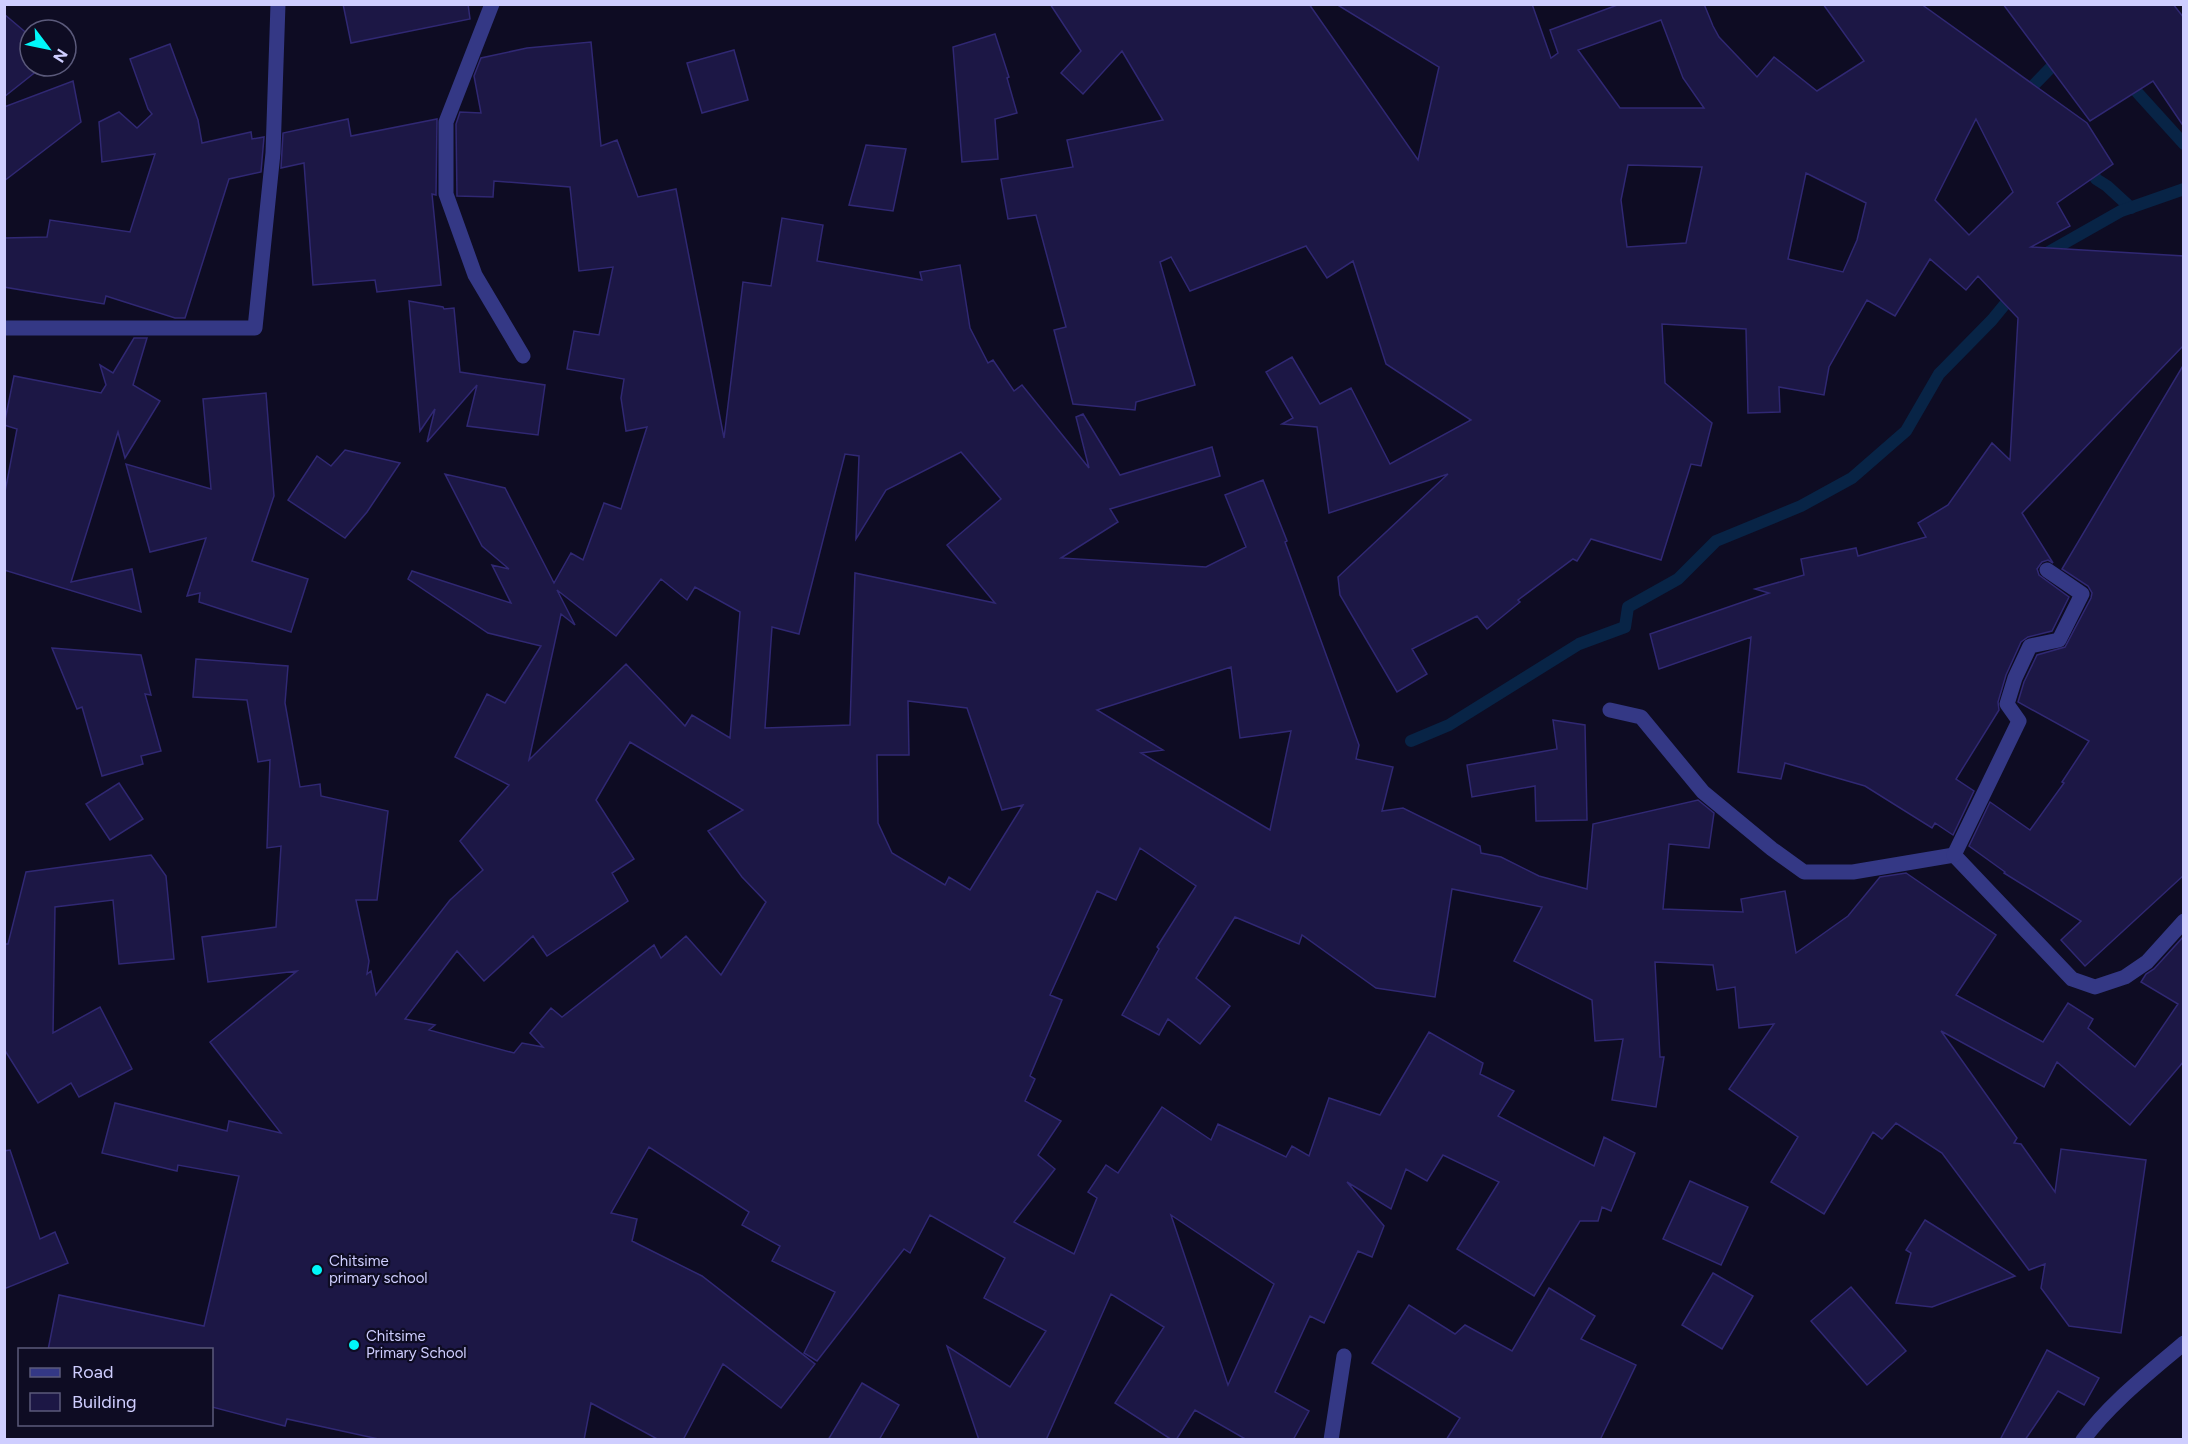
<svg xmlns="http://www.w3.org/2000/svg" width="2188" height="1444" viewBox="0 0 2188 1444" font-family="Figtree,sans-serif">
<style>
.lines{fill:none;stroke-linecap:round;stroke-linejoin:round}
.stream{stroke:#082446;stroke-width:12}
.building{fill:#1c1745;stroke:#302873;stroke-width:1.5;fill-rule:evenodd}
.minor{stroke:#343885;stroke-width:15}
.poi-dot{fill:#00f7f9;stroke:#0e0c23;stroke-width:2}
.labels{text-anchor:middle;stroke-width:4.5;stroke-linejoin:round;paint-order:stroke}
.poi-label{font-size:15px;fill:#cfceff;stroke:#0e0c23;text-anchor:start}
</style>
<rect width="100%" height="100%" fill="#0e0c23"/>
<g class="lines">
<!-- stream -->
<g class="stream">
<path d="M 2126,80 L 2184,144"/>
<path d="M 2024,95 L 2062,56"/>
<path d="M 2086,164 L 2090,165 L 2096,179 L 2107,186 L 2131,208"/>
<path d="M 2043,258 L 2047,253 L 2121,211 L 2184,189"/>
<path d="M 1411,741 L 1449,725 L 1579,644 L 1625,627 L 1628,607 L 1678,579 L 1716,541 L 1801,506 L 1852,478 L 1906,431 L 1939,374 L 1992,320 L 2015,292"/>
</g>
</g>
<!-- building -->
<g class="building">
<path d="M 343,4 L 468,4 L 470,19 L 351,43 Z"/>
<path d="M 1050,4 L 1309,4 L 1418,160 L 1439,67 L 1336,4 L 1532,4 L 1551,58 L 1558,53 L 1550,30 L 1620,4 L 1704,4 L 1713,26 L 1719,37 L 1757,77 L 1774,57 L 1817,91 L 1864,61 L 1823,4 L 1921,4 L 2087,123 L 2113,164 L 2057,203 L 2070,226 L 2031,247 L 2184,256 L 2184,345 L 2022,513 L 2053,563 L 2048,560 L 2042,562 L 2037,569 L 2039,575 L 2069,597 L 2052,631 L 2028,637 L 2021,642 L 2006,675 L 1998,702 L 1999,710 L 1956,779 L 1974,791 L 1953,835 L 1935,823 L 1932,828 L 1865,786 L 1785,763 L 1781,779 L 1738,772 L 1751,637 L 1659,669 L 1650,634 L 1769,593 L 1755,589 L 1804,575 L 1801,559 L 1856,548 L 1858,556 L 1926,537 L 1918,523 L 1948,505 L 1992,443 L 2010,460 L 2018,318 L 1978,276 L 1966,290 L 1930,259 L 1895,316 L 1867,300 L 1829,367 L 1824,395 L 1779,387 L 1780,412 L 1748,413 L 1746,329 L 1662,324 L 1665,383 L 1712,423 L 1701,466 L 1691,464 L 1661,560 L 1591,539 L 1577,561 L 1573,559 L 1518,600 L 1520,602 L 1487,629 L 1477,616 L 1412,649 L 1427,674 L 1397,692 L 1340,595 L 1338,577 L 1448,474 L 1329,513 L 1317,427 L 1282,424 L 1293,418 L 1266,372 L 1292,357 L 1320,404 L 1351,388 L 1390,464 L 1471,420 L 1386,364 L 1353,261 L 1327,278 L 1306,246 L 1190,291 L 1171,257 L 1160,262 L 1195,385 L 1136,402 L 1135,410 L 1073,404 L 1054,330 L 1066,327 L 1036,215 L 1008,219 L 1001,179 L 1073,167 L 1067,140 L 1163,120 L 1122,51 L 1083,94 L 1061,73 L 1081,51 ZM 1661,20 L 1683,78 L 1704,108 L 1620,108 L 1578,50 ZM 1976,119 L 2013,192 L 1969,235 L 1935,200 ZM 1628,165 L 1702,167 L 1686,243 L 1627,247 L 1621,200 ZM 1806,173 L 1866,203 L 1857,240 L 1843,272 L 1788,259 Z"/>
<path d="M 2003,4 L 2173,4 L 2184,18 L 2184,127 L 2153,81 L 2090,121 Z"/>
<path d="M 4,14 L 30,36 L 30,66 L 43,66 L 4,97 Z"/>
<path d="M 995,34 L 1009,77 L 1007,78 L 1017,113 L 995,119 L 998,159 L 962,162 L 953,47 Z"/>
<path d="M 591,42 L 601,146 L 617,140 L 638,197 L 676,189 L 724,438 L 743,282 L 771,286 L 782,218 L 823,225 L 817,261 L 922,280 L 920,272 L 960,265 L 970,328 L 988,363 L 993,360 L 1014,391 L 1022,385 L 1089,468 L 1076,417 L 1083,414 L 1120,475 L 1212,447 L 1220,476 L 1110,509 L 1118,522 L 1061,558 L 1206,567 L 1246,547 L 1225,495 L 1263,480 L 1287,541 L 1285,542 L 1359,745 L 1356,759 L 1393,767 L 1382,811 L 1403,808 L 1480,846 L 1481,853 L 1501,857 L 1539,876 L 1587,889 L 1593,824 L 1698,800 L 1714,813 L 1709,848 L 1669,844 L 1663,909 L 1743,912 L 1741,899 L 1785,891 L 1796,953 L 1848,916 L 1880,877 L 1906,873 L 1996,935 L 1956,995 L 2043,1042 L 2068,1003 L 2093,1019 L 2088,1028 L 2135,1067 L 2178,1004 L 2141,982 L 2146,974 L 2154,969 L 2184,936 L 2184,1061 L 2130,1125 L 2057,1062 L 2044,1087 L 1941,1031 L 2017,1138 L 2014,1143 L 2021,1144 L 2055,1192 L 2061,1149 L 2146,1160 L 2121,1333 L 2069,1326 L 2041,1288 L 2045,1264 L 2029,1270 L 1942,1153 L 1896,1123 L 1882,1139 L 1873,1132 L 1824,1214 L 1771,1182 L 1798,1137 L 1729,1089 L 1774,1024 L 1739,1028 L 1735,987 L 1717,990 L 1713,965 L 1655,962 L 1660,1057 L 1664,1057 L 1656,1107 L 1612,1100 L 1623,1039 L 1595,1041 L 1592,1000 L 1514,961 L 1542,907 L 1452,889 L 1435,997 L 1376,988 L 1302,935 L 1299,944 L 1235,917 L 1196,978 L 1230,1006 L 1200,1044 L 1168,1019 L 1159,1035 L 1122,1015 L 1159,949 L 1157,947 L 1196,886 L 1140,848 L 1116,900 L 1097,891 L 1050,995 L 1062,1000 L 1030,1076 L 1035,1079 L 1025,1101 L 1061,1121 L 1038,1155 L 1055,1169 L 1014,1222 L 1074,1254 L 1097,1198 L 1088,1192 L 1106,1165 L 1118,1173 L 1162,1107 L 1211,1140 L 1218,1124 L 1286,1157 L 1292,1146 L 1309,1156 L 1329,1098 L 1380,1115 L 1429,1032 L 1483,1063 L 1480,1074 L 1514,1091 L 1498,1116 L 1594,1166 L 1604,1137 L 1635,1153 L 1611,1211 L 1602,1207 L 1598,1221 L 1580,1221 L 1534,1296 L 1457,1249 L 1499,1182 L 1443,1155 L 1427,1181 L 1406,1169 L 1391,1209 L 1347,1182 L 1384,1226 L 1372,1257 L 1358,1251 L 1324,1323 L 1310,1316 L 1275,1392 L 1309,1411 L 1293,1440 L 1247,1440 L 1195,1410 L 1176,1440 L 1172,1440 L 1115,1403 L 1164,1327 L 1111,1294 L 1046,1440 L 979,1440 L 947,1346 L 1010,1387 L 1046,1331 L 984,1298 L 1005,1258 L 930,1215 L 910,1253 L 904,1249 L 817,1361 L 804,1353 L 835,1292 L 772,1261 L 780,1246 L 742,1225 L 749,1212 L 649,1147 L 611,1213 L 637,1219 L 632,1241 L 702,1276 L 815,1364 L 781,1408 L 723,1364 L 683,1440 L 659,1440 L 591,1403 L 584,1440 L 383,1440 L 287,1419 L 285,1426 L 212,1407 L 212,1350 L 48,1350 L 59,1295 L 204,1326 L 239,1176 L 178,1165 L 177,1171 L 102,1153 L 115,1103 L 227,1131 L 229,1121 L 281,1133 L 210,1042 L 297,971 L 208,982 L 202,937 L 276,927 L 281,846 L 267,848 L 270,760 L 258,762 L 247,700 L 193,697 L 196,659 L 288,666 L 285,703 L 300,787 L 320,784 L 321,796 L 388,811 L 377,900 L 356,900 L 369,961 L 367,974 L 371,971 L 376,995 L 450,900 L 483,870 L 460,841 L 509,785 L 455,757 L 487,694 L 505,703 L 541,646 L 488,633 L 408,579 L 412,571 L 511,603 L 492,565 L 509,569 L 482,546 L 445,474 L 505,488 L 554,583 L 571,553 L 583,560 L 604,503 L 621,509 L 647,427 L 626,431 L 621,398 L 624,379 L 567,369 L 574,331 L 599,335 L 613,267 L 579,271 L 570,187 L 494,181 L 493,197 L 457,196 L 456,124 L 460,112 L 481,113 L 474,76 L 481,58 L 527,48 ZM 961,452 L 1001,499 L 947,545 L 995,603 L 855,573 L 850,725 L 765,728 L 772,627 L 799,634 L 845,454 L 859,456 L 856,539 L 886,490 ZM 661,579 L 687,600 L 695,587 L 740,612 L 730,738 L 692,715 L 685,726 L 626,664 L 529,760 L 561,614 L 575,625 L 557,590 L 616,636 ZM 1231,667 L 1240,738 L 1291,731 L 1270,830 L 1141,753 L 1163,750 L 1097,710 ZM 908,701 L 967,708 L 1002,810 L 1023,805 L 970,890 L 949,877 L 945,885 L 892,853 L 878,823 L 877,755 L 909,755 ZM 630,742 L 743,810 L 708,831 L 742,877 L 766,902 L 721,975 L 686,936 L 661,958 L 654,945 L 562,1017 L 551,1008 L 530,1033 L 543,1047 L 522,1043 L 514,1053 L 429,1030 L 435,1025 L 405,1019 L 457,951 L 484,981 L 533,936 L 547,956 L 628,901 L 612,873 L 634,859 L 596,800 ZM 1171,1215 L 1274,1284 L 1228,1385 Z"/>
<path d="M 170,44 L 198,120 L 202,143 L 251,132 L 252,139 L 264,137 L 261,172 L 229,179 L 185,318 L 175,318 L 106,296 L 104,304 L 4,287 L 4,238 L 47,237 L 50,220 L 130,232 L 155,154 L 102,162 L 99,122 L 119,112 L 137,128 L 152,114 L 148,109 L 130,59 Z"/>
<path d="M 734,50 L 748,100 L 702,113 L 687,63 Z"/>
<path d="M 73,81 L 81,122 L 4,181 L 4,107 Z"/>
<path d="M 348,119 L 351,136 L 437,119 L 436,195 L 432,194 L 441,285 L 377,292 L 375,280 L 313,285 L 304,163 L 281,168 L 283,133 Z"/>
<path d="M 866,145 L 906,149 L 893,211 L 849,205 Z"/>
<path d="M 409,301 L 443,307 L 444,309 L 454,308 L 460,372 L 545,385 L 538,435 L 467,426 L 477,385 L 427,442 L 435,409 L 420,431 Z"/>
<path d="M 134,338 L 147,338 L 133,385 L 160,401 L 125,458 L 118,432 L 71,582 L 132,569 L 141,612 L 4,570 L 4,497 L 17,429 L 4,425 L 14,376 L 101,393 L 106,385 L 100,365 L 113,373 Z"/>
<path d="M 2184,364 L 2184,875 L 2085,966 L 2061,940 L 2081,921 L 2004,873 L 2005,872 L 1969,846 L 1990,802 L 2030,830 L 2064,783 L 2062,782 L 2089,741 L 2018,702 L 2024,682 L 2037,655 L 2065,647 L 2091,598 L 2092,593 L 2088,586 L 2062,569 Z"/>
<path d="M 266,393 L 274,496 L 252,561 L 308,579 L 291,632 L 199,602 L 200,593 L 187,596 L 206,538 L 150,552 L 126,464 L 211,489 L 203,399 Z"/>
<path d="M 345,450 L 400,463 L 367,512 L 345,538 L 288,500 L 317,456 L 331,466 Z"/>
<path d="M 52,648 L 141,655 L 151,695 L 145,694 L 161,751 L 141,756 L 143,764 L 102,776 L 82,707 L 77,709 Z"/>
<path d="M 1553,720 L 1585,725 L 1587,820 L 1536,821 L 1535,786 L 1472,797 L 1467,765 L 1557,749 Z"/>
<path d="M 119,783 L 143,819 L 110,840 L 86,804 Z"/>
<path d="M 151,855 L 166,876 L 174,959 L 119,964 L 113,900 L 55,907 L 53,1033 L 100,1007 L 132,1069 L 79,1097 L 71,1083 L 38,1103 L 4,1049 L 4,944 L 8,944 L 26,872 Z"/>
<path d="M 10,1150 L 40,1239 L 55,1232 L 68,1263 L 4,1289 L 4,1151 Z"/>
<path d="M 1690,1181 L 1748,1207 L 1721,1265 L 1663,1239 Z"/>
<path d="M 1925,1220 L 2015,1276 L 1932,1307 L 1896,1303 L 1911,1253 L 1906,1250 Z"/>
<path d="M 1713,1273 L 1753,1296 L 1722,1349 L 1682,1325 Z"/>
<path d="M 1851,1287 L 1906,1351 L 1867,1385 L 1811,1321 Z"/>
<path d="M 1549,1288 L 1595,1316 L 1581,1339 L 1636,1365 L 1600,1440 L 1446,1440 L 1460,1418 L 1372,1363 L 1409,1305 L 1455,1334 L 1465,1325 L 1512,1351 Z"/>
<path d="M 2047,1350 L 2099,1378 L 2084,1405 L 2058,1391 L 2025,1440 L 2000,1440 Z"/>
<path d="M 862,1383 L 899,1405 L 879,1440 L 828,1440 Z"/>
</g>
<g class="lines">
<!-- minor -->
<g class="minor">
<path d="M 492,4 L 446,122 L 446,194 L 475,275 L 523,356"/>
<path d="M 4,328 L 255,328 L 273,153 L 278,4"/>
<path d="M 1610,710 L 1641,717 L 1703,792 L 1772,849 L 1804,872 L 1853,872 L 1954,855 L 2072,979 L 2095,987 L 2125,977 L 2147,962 L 2184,921"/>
<path d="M 1954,855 L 2019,721 L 2007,704 L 2015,678 L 2030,646 L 2059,640 L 2082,594 L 2047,570"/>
<path d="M 1331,1440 L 1344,1356"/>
<path d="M 2083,1440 C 2110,1403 2149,1373 2184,1343"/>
</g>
</g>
<!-- markers -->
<g class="poi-dot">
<circle cx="317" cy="1270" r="6"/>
<circle cx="354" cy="1345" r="6"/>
</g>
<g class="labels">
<!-- poi labels -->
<g class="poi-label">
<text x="329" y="1266">Chitsime<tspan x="329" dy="17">primary school</tspan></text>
<text x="366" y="1341">Chitsime<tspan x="366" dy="17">Primary School</tspan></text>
</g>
</g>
<!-- border -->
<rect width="2188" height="1444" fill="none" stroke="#cfceff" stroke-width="12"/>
<!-- legend -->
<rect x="18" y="1348" width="195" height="78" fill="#0e0c23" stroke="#5b5a7b" stroke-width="1.5"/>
<rect x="30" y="1368" width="30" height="9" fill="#343885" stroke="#5b5a7b" stroke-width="1.5"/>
<text x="72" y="1378" font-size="18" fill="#cfceff">Road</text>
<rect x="30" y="1393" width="30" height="18" fill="#1c1745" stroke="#5b5a7b" stroke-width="1.5"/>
<text x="72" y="1408" font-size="18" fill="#cfceff">Building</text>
<!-- north arrow -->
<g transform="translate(48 48) rotate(122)"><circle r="28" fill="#0e0c23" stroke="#5b5a7b" stroke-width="1.5"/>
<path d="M0-4.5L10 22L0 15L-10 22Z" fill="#00f7f9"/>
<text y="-9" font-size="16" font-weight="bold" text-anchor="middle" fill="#cfceff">N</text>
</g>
</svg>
